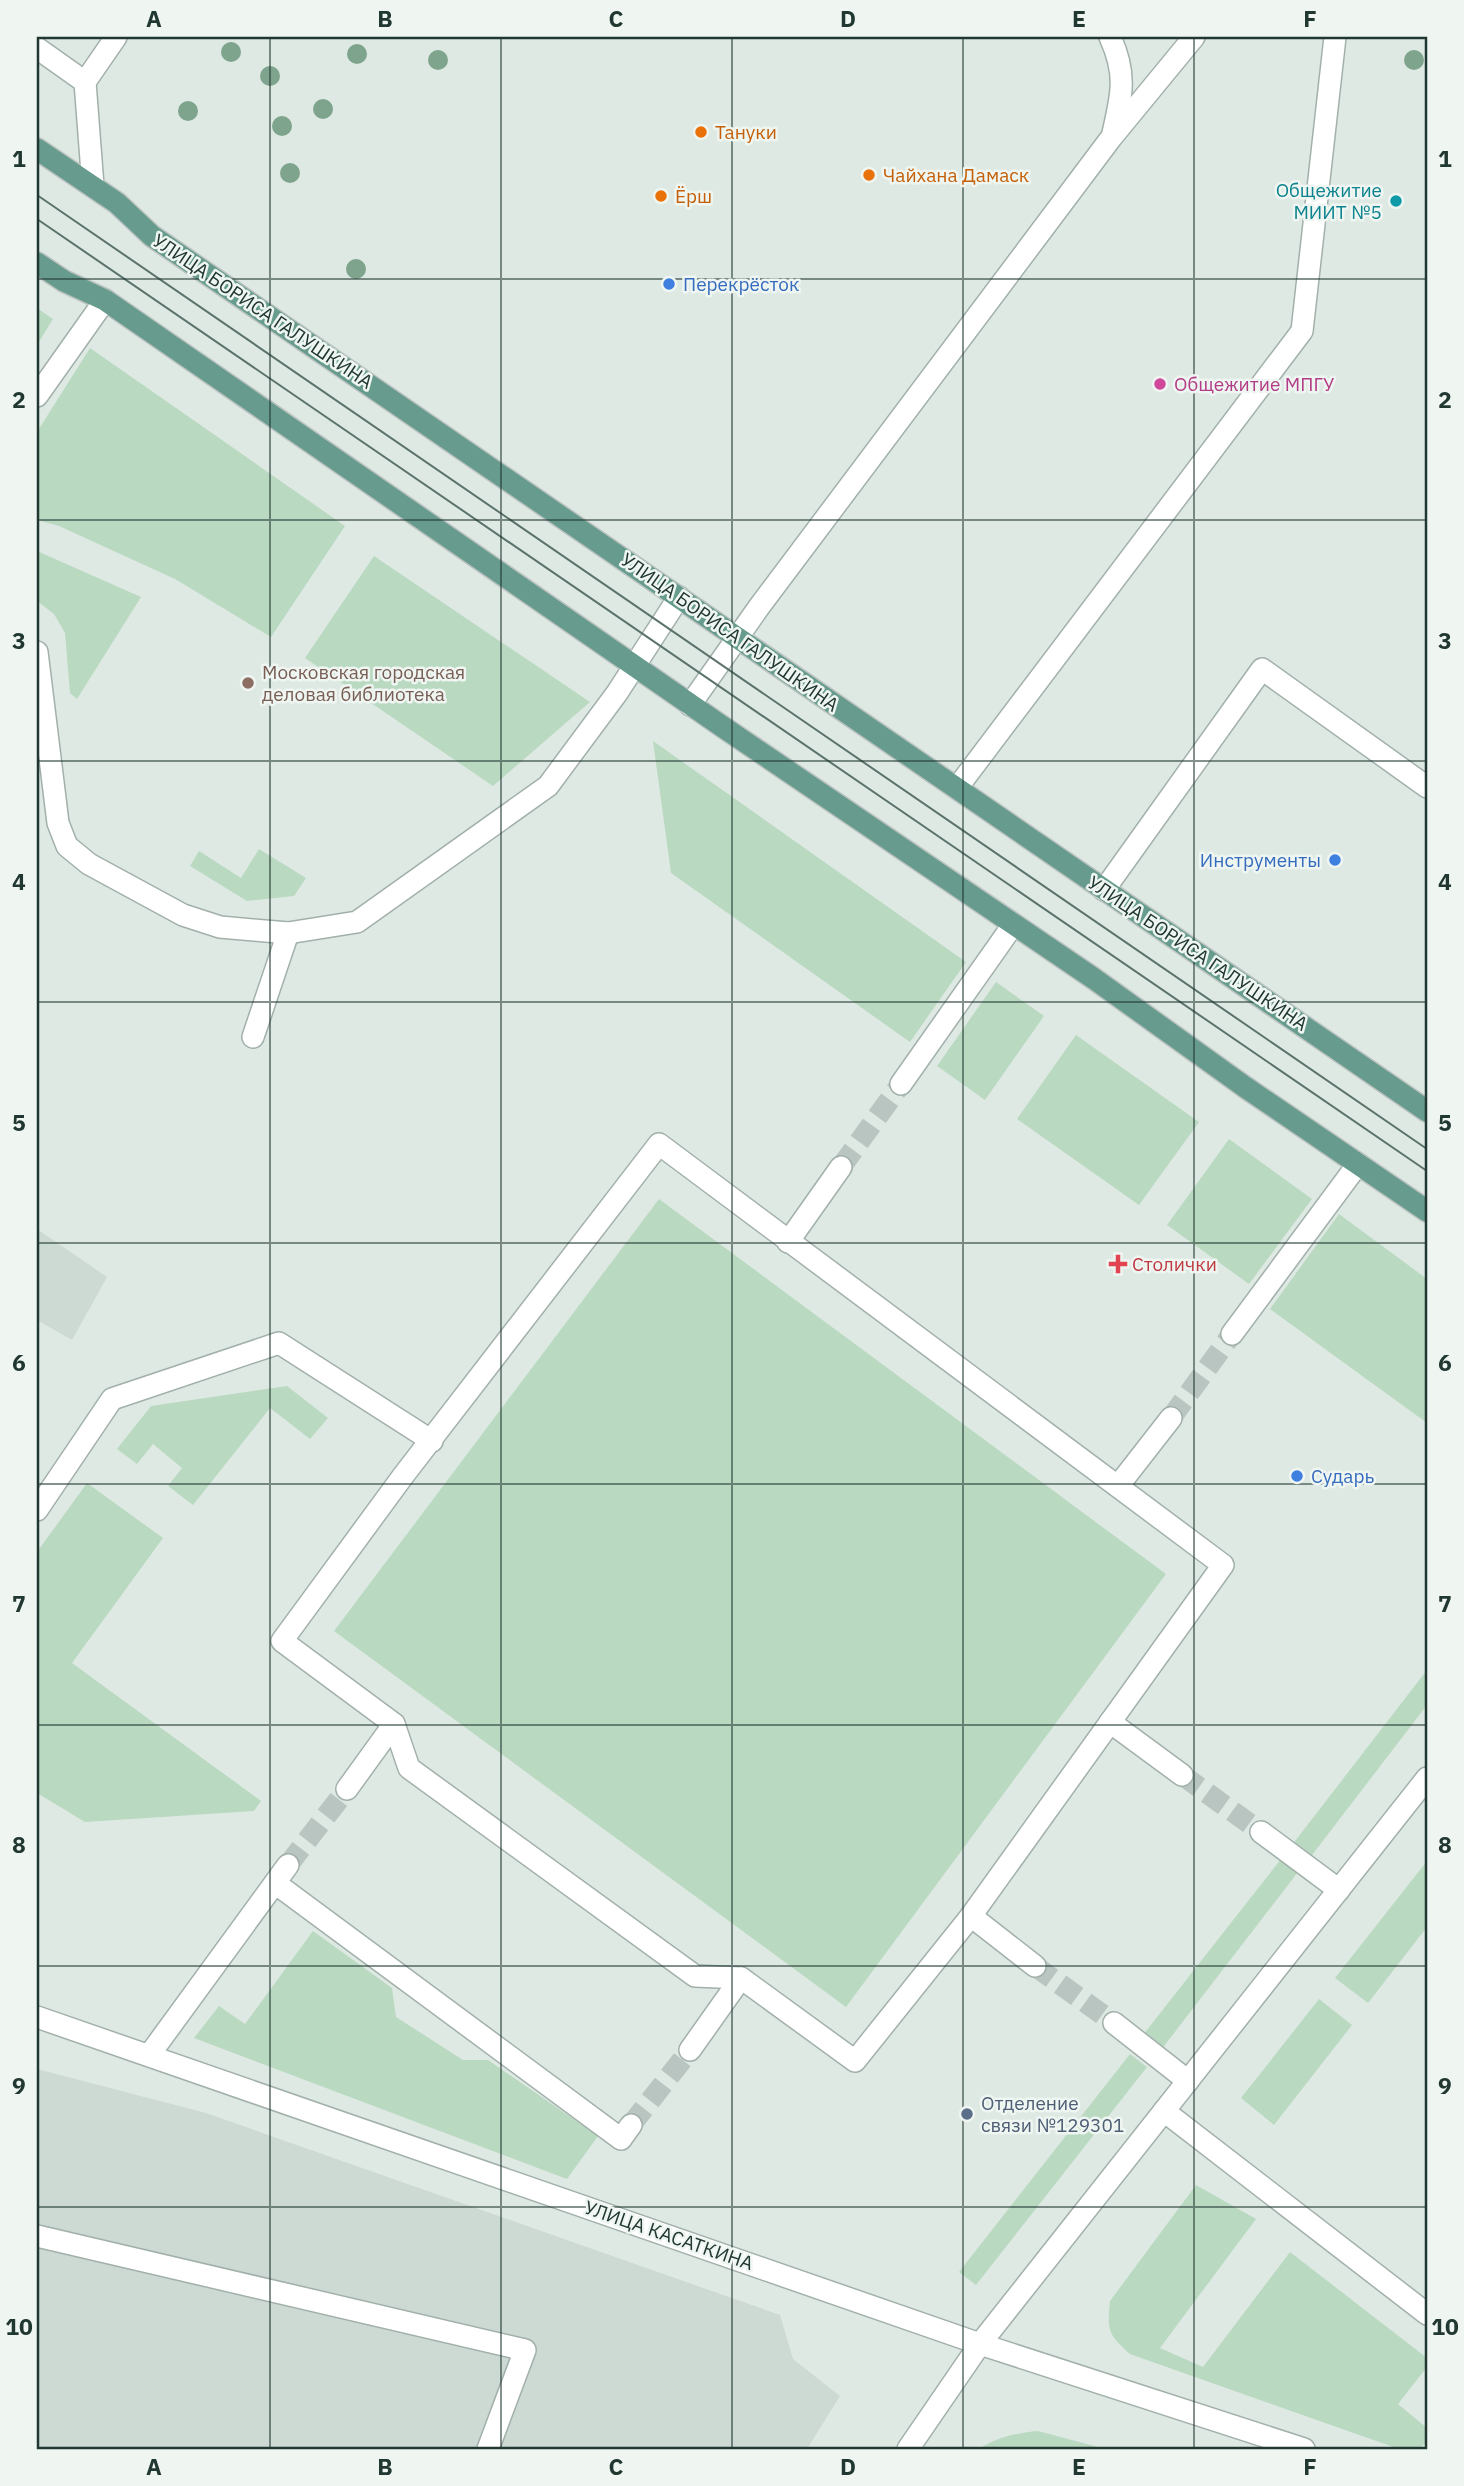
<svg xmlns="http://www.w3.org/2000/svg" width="1464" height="2486" viewBox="0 0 1464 2486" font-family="'IBM Plex Sans',sans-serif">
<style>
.built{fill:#cdd9d3}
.green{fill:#b9d9c1}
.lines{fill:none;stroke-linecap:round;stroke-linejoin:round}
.minor-tunnel{stroke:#b9c5c0;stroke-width:21;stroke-dasharray:21 10;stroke-linecap:butt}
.minor-casing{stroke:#a2b0ab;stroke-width:24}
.major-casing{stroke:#bcc3c1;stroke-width:24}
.minor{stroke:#fff;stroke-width:21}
.major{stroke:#669b8d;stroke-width:21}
.tram{stroke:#5b736c;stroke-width:2}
.tree{fill:#7ea48d}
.grid{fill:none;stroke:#213731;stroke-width:2;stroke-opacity:0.55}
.food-dot{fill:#e8710a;stroke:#eff6f2;stroke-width:2.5}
.culture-dot{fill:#0f9aa8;stroke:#eff6f2;stroke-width:2.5}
.shop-dot{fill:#3f7fe0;stroke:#eff6f2;stroke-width:2.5}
.hotel-dot{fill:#d1479c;stroke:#eff6f2;stroke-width:2.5}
.education-dot{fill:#8d6e63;stroke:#eff6f2;stroke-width:2.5}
.health-dot{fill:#e0444e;stroke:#eff6f2;stroke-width:2.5}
.service-dot{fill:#5c6f8a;stroke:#eff6f2;stroke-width:2.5}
.labels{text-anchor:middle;stroke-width:5;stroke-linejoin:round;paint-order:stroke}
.food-label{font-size:19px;fill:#c56008;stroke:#eff6f2;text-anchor:start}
.culture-label{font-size:19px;fill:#0d838f;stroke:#eff6f2;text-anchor:end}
.shop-label{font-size:19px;fill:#366cbe;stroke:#eff6f2;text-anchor:start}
.street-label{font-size:19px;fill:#213731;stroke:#eff6f2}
.hotel-label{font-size:19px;fill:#b23c85;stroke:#eff6f2;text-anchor:start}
.education-label{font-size:19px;fill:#785e54;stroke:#eff6f2;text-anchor:start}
.health-label{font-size:19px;fill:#be3a42;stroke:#eff6f2;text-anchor:start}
.service-label{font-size:19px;fill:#4e5e75;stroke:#eff6f2;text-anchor:start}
.neatline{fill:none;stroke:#213731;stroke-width:2.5}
.grid-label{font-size:23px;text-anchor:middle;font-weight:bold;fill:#213731}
</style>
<rect width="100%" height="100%" fill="#dfe9e4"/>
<!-- built -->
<g class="built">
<path d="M 37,1229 L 107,1277 L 72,1340 L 37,1320 Z"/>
<path d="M 37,2069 L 206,2113 L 780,2315 L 793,2359 L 840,2396 L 807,2449 L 37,2449 Z"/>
</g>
<!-- green -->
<g class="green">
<path d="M 37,308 L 53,319 L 37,345 Z"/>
<path d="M 90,348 L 345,526 L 271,637 L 175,579 L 59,526 L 37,520 L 37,432 Z"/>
<path d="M 37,551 L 141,597 L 77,699 L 70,693 L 65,633 L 54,614 L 37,601 Z"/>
<path d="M 374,556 L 590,702 L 493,786 L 305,658 Z"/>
<path d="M 653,741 L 966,962 L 910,1042 L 671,873 Z"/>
<path d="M 259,849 L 306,878 L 294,896 L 247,901 L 190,866 L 199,851 L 241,878 Z"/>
<path d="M 996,982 L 1044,1016 L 985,1100 L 937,1066 Z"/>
<path d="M 1076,1035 L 1199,1122 L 1139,1205 L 1017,1119 Z"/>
<path d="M 1229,1139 L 1312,1199 L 1249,1284 L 1167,1225 Z"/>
<path d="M 659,1199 L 1166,1574 L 846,2007 L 334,1631 Z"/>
<path d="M 1339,1214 L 1427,1279 L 1427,1423 L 1270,1309 Z"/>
<path d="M 287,1386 L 328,1418 L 310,1439 L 270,1408 L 193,1505 L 168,1486 L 182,1468 L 153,1444 L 137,1464 L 117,1449 L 151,1406 Z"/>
<path d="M 87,1483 L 163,1538 L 72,1663 L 261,1801 L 254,1811 L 85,1822 L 37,1793 L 37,1552 Z"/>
<path d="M 1427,1670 L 1427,1705 L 1309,1859 L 1292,1845 Z"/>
<path d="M 1281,1859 L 1298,1872 L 1161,2050 L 1143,2035 Z"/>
<path d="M 1427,1861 L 1427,1927 L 1368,2003 L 1335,1978 Z"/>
<path d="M 313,1931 L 392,1988 L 396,2017 L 463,2060 L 488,2060 L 598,2136 L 567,2179 L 194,2038 L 219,2006 L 245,2024 Z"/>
<path d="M 1319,1999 L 1352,2025 L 1274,2125 L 1241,2098 Z"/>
<path d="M 1130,2054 L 1147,2067 L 976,2285 L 959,2272 Z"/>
<path d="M 1196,2185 L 1256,2219 L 1160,2348 L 1203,2367 L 1290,2252 L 1427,2358 L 1427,2367 L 1398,2404 L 1427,2428 L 1427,2442 L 1419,2449 L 1399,2449 L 1130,2354 C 1108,2334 1107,2331 1110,2301 Z"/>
<path d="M 1038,2431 L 1098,2447 L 1097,2449 L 979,2449 C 997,2437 1017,2433 1038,2431 Z"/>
</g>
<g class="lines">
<!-- minor-tunnel -->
<g class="minor-tunnel">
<path d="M 841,1167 L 901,1084"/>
<path d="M 1171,1418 L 1232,1334"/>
<path d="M 1182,1775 L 1261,1832"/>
<path d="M 288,1865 L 347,1789"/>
<path d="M 1035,1966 L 1114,2023"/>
<path d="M 631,2125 L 690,2050"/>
</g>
<!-- minor casing -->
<g class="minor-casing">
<g id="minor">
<path d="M 1110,37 C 1127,74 1122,94 1113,133"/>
<path d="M 37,48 L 85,82 L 93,186"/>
<path d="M 85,82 L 116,37"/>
<path d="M 37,396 L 105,300"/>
<path d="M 37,652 L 58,823 L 67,846 L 89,864 L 183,915 L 220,927 L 288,933 L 357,922 L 548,786 L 617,693 L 679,597"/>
<path d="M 690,705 L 759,607 L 1111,138 L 1194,37"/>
<path d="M 957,788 L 1302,331 L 1335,37"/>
<path d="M 1104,890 L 1262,669 L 1427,787"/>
<path d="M 253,1037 L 288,933"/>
<path d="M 901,1084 L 1013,925"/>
<path d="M 659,1144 L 1223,1565 L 971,1916 L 855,2061 L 741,1978 L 695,1976 L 409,1768 L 394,1724 L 282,1641 L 403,1476 Z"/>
<path d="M 788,1242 L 841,1167"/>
<path d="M 1232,1334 L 1358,1164"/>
<path d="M 1118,1486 L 1171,1418"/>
<path d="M 37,1510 L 112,1399 L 279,1343 L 432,1441"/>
<path d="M 1110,1722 L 1182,1775"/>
<path d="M 347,1789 L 394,1724"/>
<path d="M 1261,1832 L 1339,1890"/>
<path d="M 275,1883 L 621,2139 L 631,2125"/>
<path d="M 971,1916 L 1035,1966"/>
<path d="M 37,2017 L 980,2344 L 1304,2449"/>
<path d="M 1114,2023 L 1188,2081"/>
<path d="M 690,2050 L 741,1978"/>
<path d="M 150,2054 L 288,1865"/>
<path d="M 1164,2111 L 1427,2314"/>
<path d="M 37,2236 L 525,2350 L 488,2449"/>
<path d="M 908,2449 L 980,2344 L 1427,1778"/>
</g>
</g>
<!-- major casing -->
<g class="major-casing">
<g id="major">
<path d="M 37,149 L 117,203 L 152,236 L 1427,1111"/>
<path d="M 37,263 L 64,281 L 105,300 L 723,727 L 1093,978 L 1245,1087 L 1427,1211"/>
</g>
</g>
<!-- minor -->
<use href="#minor" class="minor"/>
<!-- major -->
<use href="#major" class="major"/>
<!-- tram -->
<g class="tram">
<path d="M 37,195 L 1427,1149"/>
<path d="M 37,219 L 1427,1171"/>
</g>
</g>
<!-- trees -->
<g class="tree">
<circle cx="231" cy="52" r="10"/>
<circle cx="357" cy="54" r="10"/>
<circle cx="438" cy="60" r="10"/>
<circle cx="1414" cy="60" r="10"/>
<circle cx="270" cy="76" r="10"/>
<circle cx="323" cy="109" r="10"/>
<circle cx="188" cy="111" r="10"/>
<circle cx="282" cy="126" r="10"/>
<circle cx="290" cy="173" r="10"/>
<circle cx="356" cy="269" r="10"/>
</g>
<!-- grid -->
<path class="grid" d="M 270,37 L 270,2449M 501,37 L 501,2449M 732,37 L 732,2449M 963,37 L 963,2449M 1194,37 L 1194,2449M 37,279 L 1427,279M 37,520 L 1427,520M 37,761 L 1427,761M 37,1002 L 1427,1002M 37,1243 L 1427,1243M 37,1484 L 1427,1484M 37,1725 L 1427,1725M 37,1966 L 1427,1966M 37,2207 L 1427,2207"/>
<!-- markers -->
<g class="food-dot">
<circle cx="701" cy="132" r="7"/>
<circle cx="869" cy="175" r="7"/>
<circle cx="661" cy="196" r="7"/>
</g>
<circle class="culture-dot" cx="1396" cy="201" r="7"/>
<g class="shop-dot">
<circle cx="669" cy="284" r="7"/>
<circle cx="1335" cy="860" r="7"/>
<circle cx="1297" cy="1476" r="7"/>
</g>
<circle class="hotel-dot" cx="1160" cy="384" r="7"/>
<circle class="education-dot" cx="248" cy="683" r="7"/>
<path class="health-dot" d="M1114.5 1253.5h7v7h7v7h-7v7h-7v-7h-7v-7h7z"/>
<circle class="service-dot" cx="967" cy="2114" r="7"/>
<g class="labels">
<!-- food labels -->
<g class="food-label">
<text x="715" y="139">Тануки</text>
<text x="883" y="182">Чайхана Дамаск</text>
<text x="675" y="203">Ёрш</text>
</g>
<!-- culture labels -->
<g class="culture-label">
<text x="1382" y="197">Общежитие<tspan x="1382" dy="22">МИИТ №5</tspan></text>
</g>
<!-- shop labels -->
<g class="shop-label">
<text x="683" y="291">Перекрёсток</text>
<text x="1321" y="867" text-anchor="end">Инструменты</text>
<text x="1311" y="1483">Сударь</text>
</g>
<!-- street labels -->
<g class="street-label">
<text transform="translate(263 311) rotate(34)" y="7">УЛИЦА БОРИСА ГАЛУШКИНА</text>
<text transform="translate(730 632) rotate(35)" y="7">УЛИЦА БОРИСА ГАЛУШКИНА</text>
<text transform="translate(1198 953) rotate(34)" y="7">УЛИЦА БОРИСА ГАЛУШКИНА</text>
<text transform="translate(669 2235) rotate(19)" y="7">УЛИЦА КАСАТКИНА</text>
</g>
<!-- hotel labels -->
<g class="hotel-label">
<text x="1174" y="391">Общежитие МПГУ</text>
</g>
<!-- education labels -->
<g class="education-label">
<text x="262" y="679">Московская городская<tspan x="262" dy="22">деловая библиотека</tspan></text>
</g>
<!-- health labels -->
<g class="health-label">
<text x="1132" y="1271">Столички</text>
</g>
<!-- service labels -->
<g class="service-label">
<text x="981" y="2110">Отделение<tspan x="981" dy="22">связи №129301</tspan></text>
</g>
</g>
<!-- border -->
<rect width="1464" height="2486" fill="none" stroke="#eff6f2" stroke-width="77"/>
<rect x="38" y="38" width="1388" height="2410" class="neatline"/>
<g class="grid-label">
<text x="154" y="27">A</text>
<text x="385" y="27">B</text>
<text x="616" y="27">C</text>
<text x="848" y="27">D</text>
<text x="1079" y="27">E</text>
<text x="1310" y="27">F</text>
<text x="19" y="167">1</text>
<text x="1445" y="167">1</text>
<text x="19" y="408">2</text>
<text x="1445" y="408">2</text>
<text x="19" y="649">3</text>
<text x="1445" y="649">3</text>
<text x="19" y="890">4</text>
<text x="1445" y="890">4</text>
<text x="19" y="1131">5</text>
<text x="1445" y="1131">5</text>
<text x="19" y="1371">6</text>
<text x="1445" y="1371">6</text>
<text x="19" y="1612">7</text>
<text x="1445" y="1612">7</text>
<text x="19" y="1853">8</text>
<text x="1445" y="1853">8</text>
<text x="19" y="2094">9</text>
<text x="1445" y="2094">9</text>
<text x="19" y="2335">10</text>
<text x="1445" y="2335">10</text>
<text x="154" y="2475">A</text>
<text x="385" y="2475">B</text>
<text x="616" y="2475">C</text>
<text x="848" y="2475">D</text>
<text x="1079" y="2475">E</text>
<text x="1310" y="2475">F</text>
</g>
</svg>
